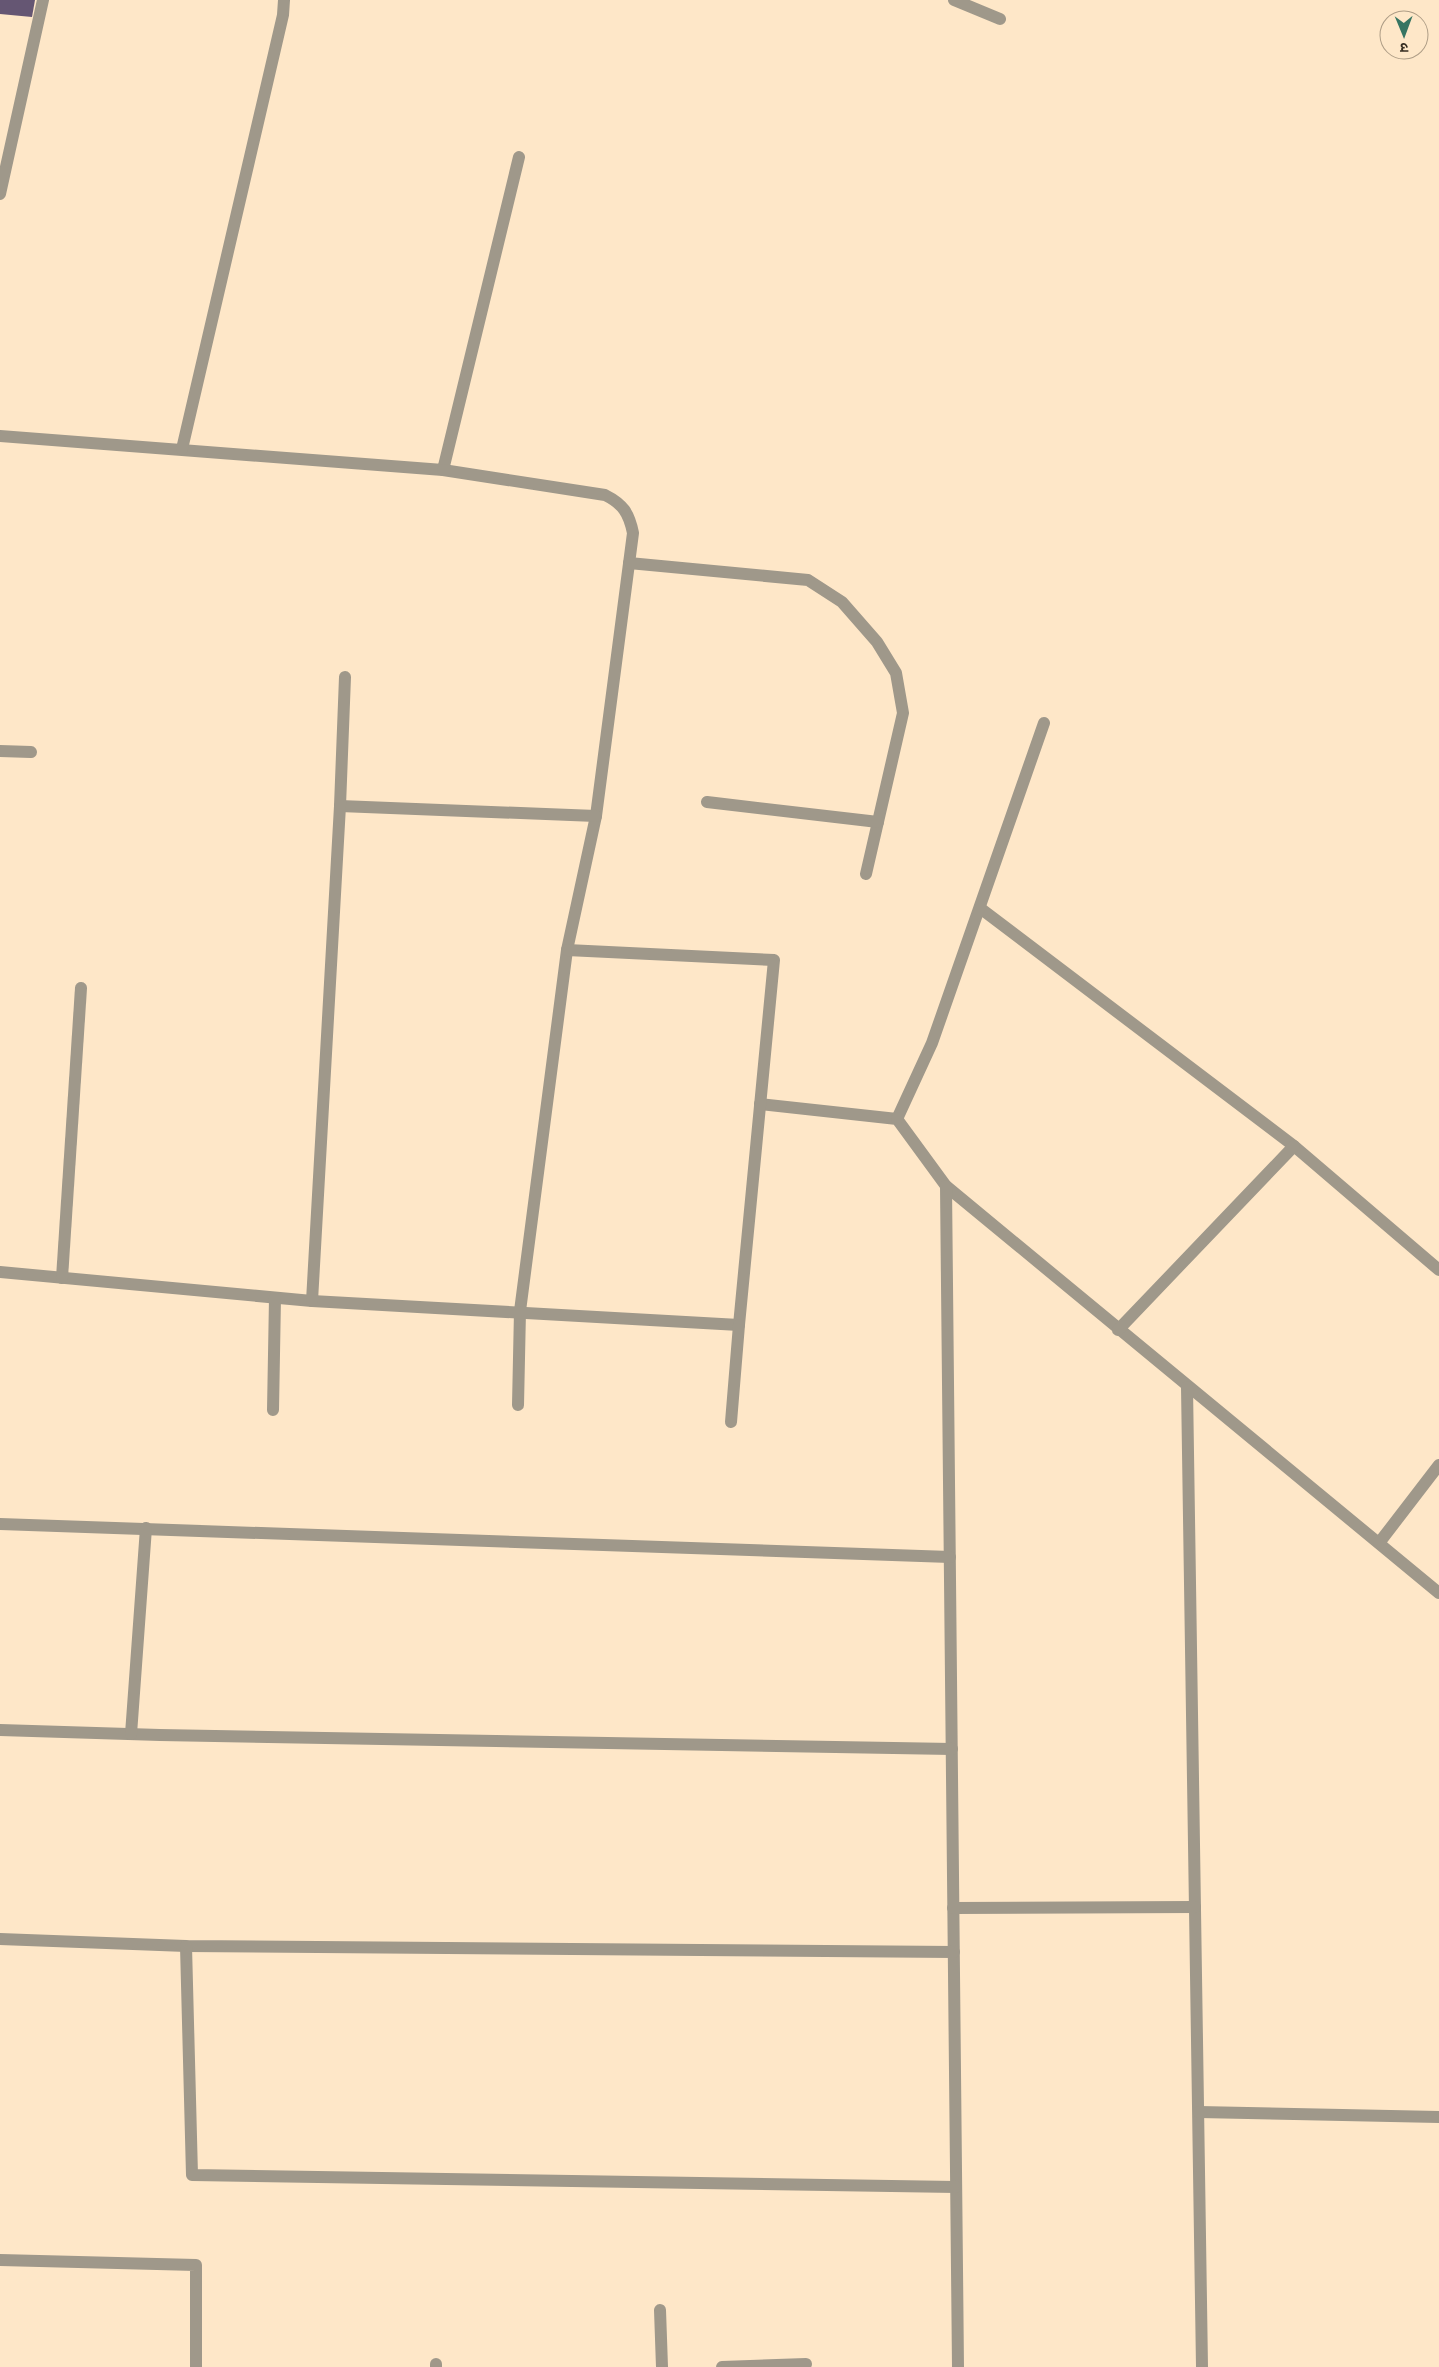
<svg xmlns="http://www.w3.org/2000/svg" width="1439" height="2367" viewBox="0 0 1439 2367" font-family="'Playfair Display','Noto Sans Devanagari',serif">
<style>
.building{fill:#655673}
.lines{fill:none;stroke-linecap:round;stroke-linejoin:round}
.minor{stroke:#9f988a;stroke-width:12}
</style>
<rect width="100%" height="100%" fill="#fee7c8"/>
<!-- building -->
<path class="building" d="M 0,0 L 35,0 L 32,17 L 0,14 Z"/>
<g class="lines">
<!-- minor -->
<g class="minor">
<path d="M 954,0 L 1000,19"/>
<path d="M 0,194 L 43,0"/>
<path d="M 0,436 L 443,470 L 519,157"/>
<path d="M 182,449 L 283,15 L 284,0"/>
<path d="M 443,470 L 605,495 C 623,504 629,513 633,533 L 596,816 L 567,950 L 520,1311 L 518,1405"/>
<path d="M 629,563 L 808,580 L 842,602 L 877,642 L 896,673 L 903,713 L 866,874"/>
<path d="M 0,751 L 31,752"/>
<path d="M 707,802 L 878,822"/>
<path d="M 340,806 L 596,816"/>
<path d="M 980,908 L 1294,1146 L 1439,1270"/>
<path d="M 760,1104 L 897,1119 L 946,1186 L 1439,1593"/>
<path d="M 897,1119 L 932,1043 L 1044,723"/>
<path d="M 946,1186 L 958,2367"/>
<path d="M 0,1272 L 312,1301 L 739,1325 L 774,960 L 567,950"/>
<path d="M 62,1278 L 81,988"/>
<path d="M 312,1301 L 340,806 L 345,677"/>
<path d="M 1118,1330 L 1294,1146"/>
<path d="M 1187,1387 L 1202,2367"/>
<path d="M 273,1410 L 275,1298"/>
<path d="M 731,1422 L 739,1325"/>
<path d="M 0,1524 L 950,1557"/>
<path d="M 1379,1543 L 1439,1465"/>
<path d="M 0,1730 L 160,1735 L 952,1749"/>
<path d="M 131,1734 L 146,1528"/>
<path d="M 953,1908 L 1195,1907"/>
<path d="M 0,1939 L 186,1946 L 954,1952"/>
<path d="M 186,1946 L 192,2175 L 956,2187"/>
<path d="M 1199,2112 L 1439,2117"/>
<path d="M 0,2260 L 196,2265 L 196,2367"/>
<path d="M 660,2310 L 662,2367"/>
<path d="M 436,2364 L 436,2367"/>
<path d="M 722,2367 L 806,2364"/>
</g>
</g>
<!-- north arrow -->
<g transform="translate(1404 35) rotate(179)"><circle r="24" fill="#fee7c8" stroke="#ae9d86"/>
<path d="M0-4L9 19L0 12L-9 19Z" fill="#377562"/>
<text y="-8" font-size="14" font-weight="bold" text-anchor="middle" fill="#372e22">उ</text>
</g>
</svg>
